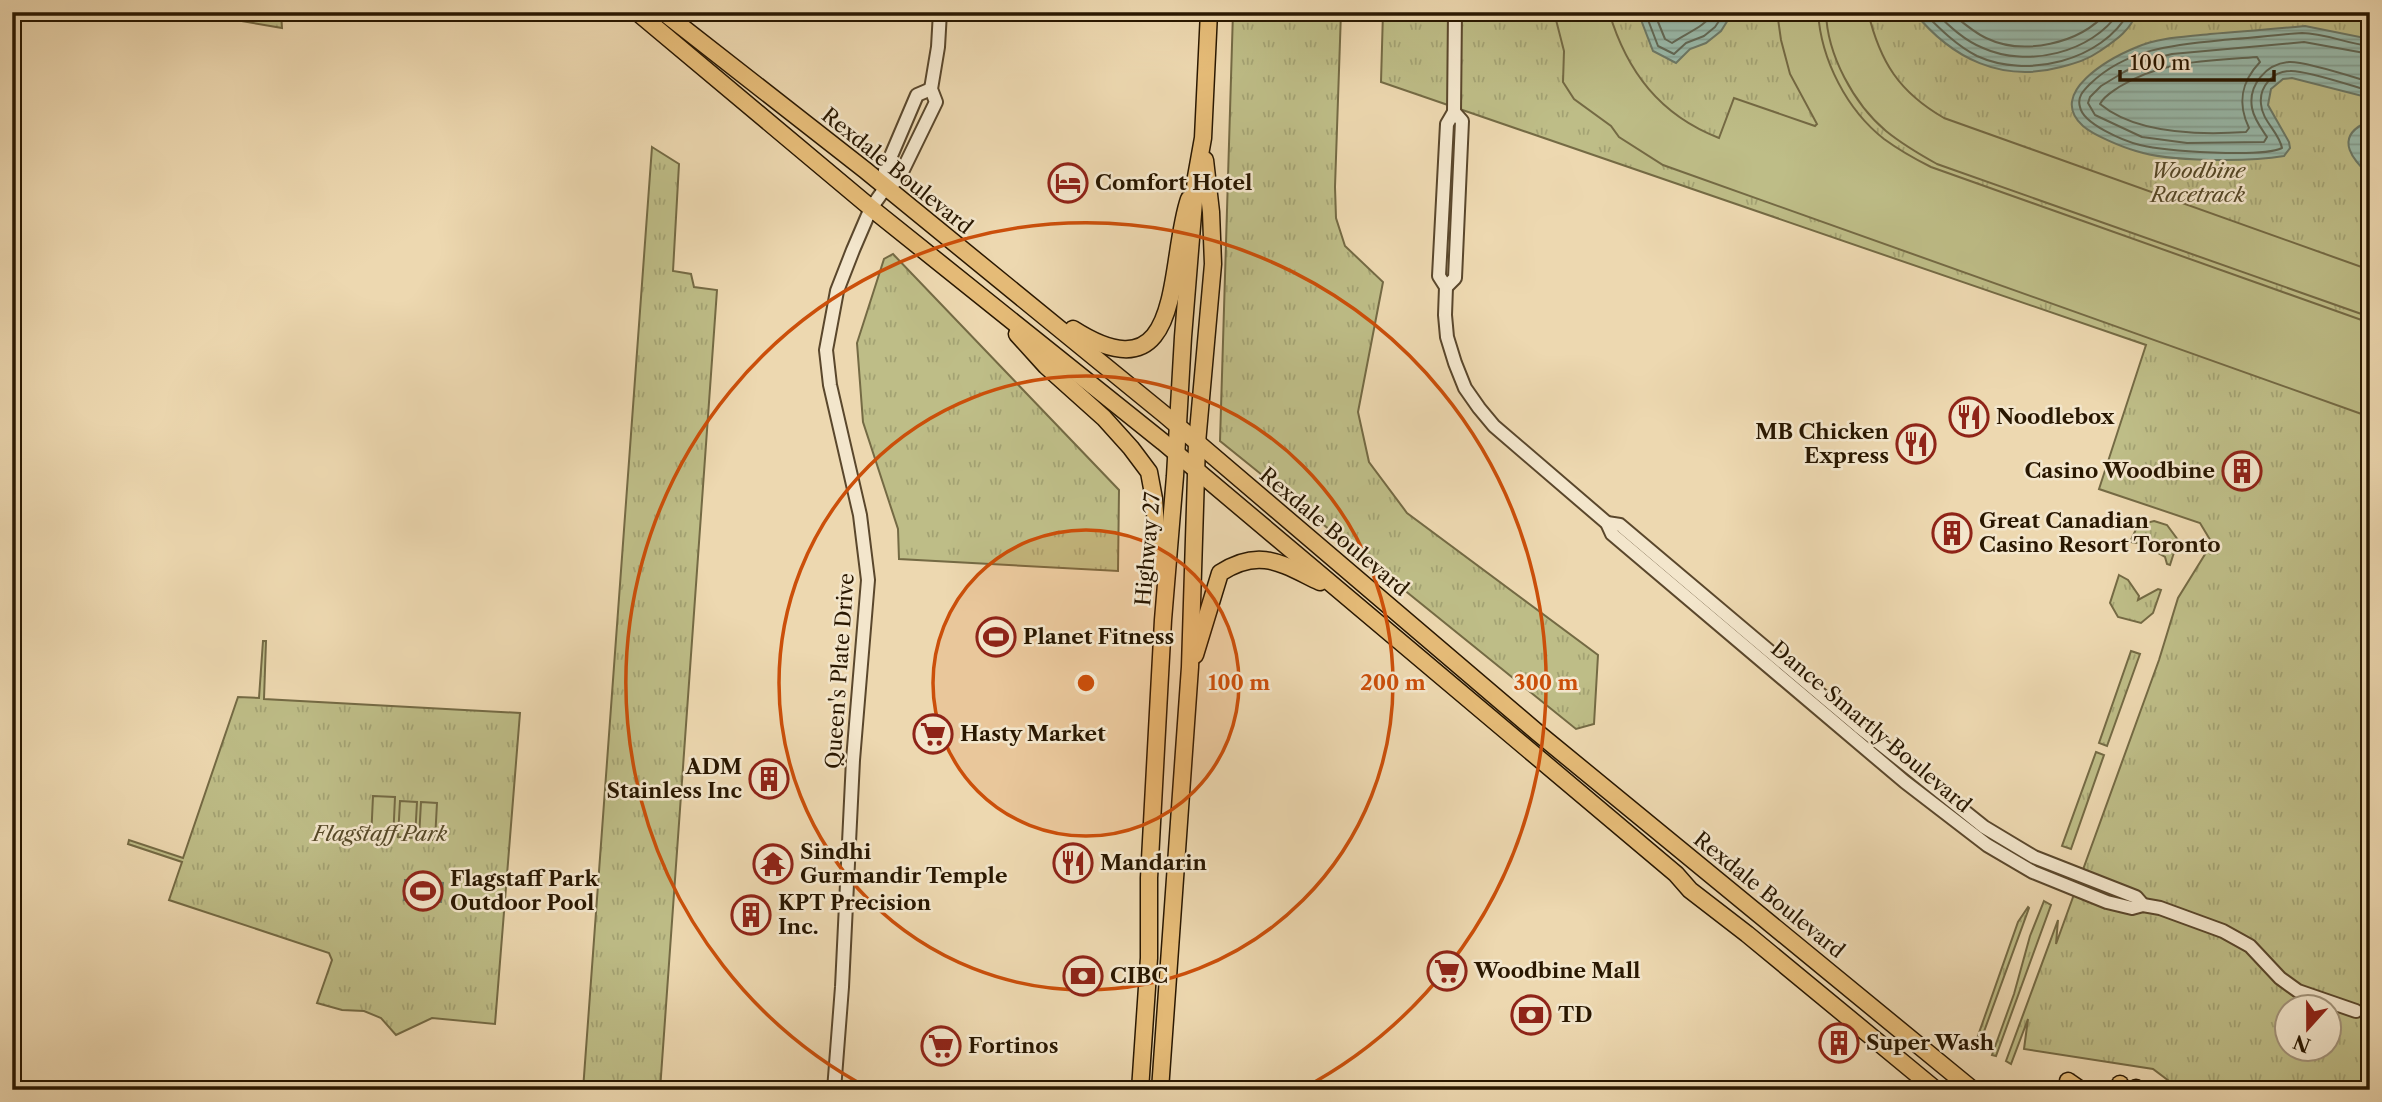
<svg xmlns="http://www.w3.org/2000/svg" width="2382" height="1102" viewBox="0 0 2382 1102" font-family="'Libre Caslon Text',serif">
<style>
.grass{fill:url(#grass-tufts);stroke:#746a44;stroke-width:2;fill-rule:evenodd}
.pitch{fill:#bebd87;stroke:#746a44;stroke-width:2}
.water{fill:url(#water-rules);stroke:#6c7967;stroke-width:2}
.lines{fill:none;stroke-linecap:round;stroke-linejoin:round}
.shore{stroke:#616856;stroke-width:2}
.minor-casing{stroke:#5a472c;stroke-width:16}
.major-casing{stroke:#291700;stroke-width:19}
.minor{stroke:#f3e6cc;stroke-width:12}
.major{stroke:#e6bc78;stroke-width:16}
.ring{fill:none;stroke:#cb4f0a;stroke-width:3.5}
.labels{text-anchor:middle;stroke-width:5;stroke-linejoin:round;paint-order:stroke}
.street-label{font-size:21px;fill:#291700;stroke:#f3e6cc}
.park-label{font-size:21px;font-style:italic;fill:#564928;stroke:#f3e6cc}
.poi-label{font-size:21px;font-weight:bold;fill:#291700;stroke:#f3e6cc;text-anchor:start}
.centre{fill:#cb4f0a;stroke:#f3e6cc;stroke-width:3.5}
.ring-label{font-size:21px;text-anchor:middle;font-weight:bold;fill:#cb4f0a;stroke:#f3e6cc;stroke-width:5;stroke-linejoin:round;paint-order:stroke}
</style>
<defs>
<pattern id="grass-tufts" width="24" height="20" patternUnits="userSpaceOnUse" patternTransform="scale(1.75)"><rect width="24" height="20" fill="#bebd87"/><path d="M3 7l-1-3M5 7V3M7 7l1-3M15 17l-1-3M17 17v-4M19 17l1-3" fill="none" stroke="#a3a273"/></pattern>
<pattern id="water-rules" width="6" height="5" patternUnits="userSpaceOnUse" patternTransform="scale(1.75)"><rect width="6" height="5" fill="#99baab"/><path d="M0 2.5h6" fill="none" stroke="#849f91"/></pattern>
</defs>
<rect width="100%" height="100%" fill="#edd8b0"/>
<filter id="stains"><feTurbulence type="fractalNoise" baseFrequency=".00286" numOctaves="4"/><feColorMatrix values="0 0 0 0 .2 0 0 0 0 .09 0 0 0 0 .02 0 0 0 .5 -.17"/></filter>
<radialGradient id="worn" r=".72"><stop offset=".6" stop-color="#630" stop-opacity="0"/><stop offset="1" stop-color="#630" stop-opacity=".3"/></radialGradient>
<!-- grass -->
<g class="grass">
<path d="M 189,12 L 281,12 L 282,28 Z"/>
<path d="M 1233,12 L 1341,12 L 1335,187 L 1336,218 L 1345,246 L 1383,282 L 1358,412 L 1369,462 L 1407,513 L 1598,655 L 1594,724 L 1576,729 L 1220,441 Z"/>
<path d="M 1383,12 L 2370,12 L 2370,1090 L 2181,1090 L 2153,1069 L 2024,1049 L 2028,1019 L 2011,1064 L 2006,1061 L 2058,920 L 2056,944 L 2159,660 L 2178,598 L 2212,543 L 2200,523 L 2099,489 L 2146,345 L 1381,82 ZM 2288,1007 L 2330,1007 L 2330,1050 L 2288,1050 Z"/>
<path d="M 652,147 L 679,164 L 673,271 L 691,274 L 694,287 L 717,290 L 660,1090 L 583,1090 Z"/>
<path d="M 893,254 L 1119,490 L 1118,571 L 899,559 L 898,529 L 863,422 L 857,343 L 884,259 Z"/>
<path d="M 2154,521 L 2167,525 L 2178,540 L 2170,565 L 2167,564 L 2165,557 L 2153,550 L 2152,545 L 2130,542 L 2138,525 Z"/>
<path d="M 2119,575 L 2128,580 L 2139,596 L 2138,600 L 2158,589 L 2161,590 L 2153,613 L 2141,623 L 2118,617 L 2110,603 Z"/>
<path d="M 263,641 L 266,641 L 264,699 L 520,713 L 495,1024 L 432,1018 L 396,1035 L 381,1018 L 364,1011 L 342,1010 L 317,1003 L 332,960 L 329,953 L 169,900 L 182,862 L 128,844 L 129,840 L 183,858 L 238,697 L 259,698 Z"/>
<path d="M 2131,651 L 2140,654 L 2107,746 L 2099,743 Z"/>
<path d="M 2096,752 L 2104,755 L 2071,849 L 2062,846 Z"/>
<path d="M 2044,901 L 2051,905 L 1996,1056 L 1992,1055 L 2014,994 L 2030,936 Z"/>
<path d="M 2028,907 L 2029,908 L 1978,1048 L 1974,1047 L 2018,922 Z"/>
</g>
<!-- pitch -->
<g class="pitch">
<path d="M 1554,12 L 1609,12 C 1627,72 1660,115 1719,138 L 1734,98 L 1815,126 L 1817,124 L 1790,74 L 1781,40 L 1777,12 L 1818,12 C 1821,60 1847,110 1884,139 C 1899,150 1915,159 1931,167 L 2370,323 L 2370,417 L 1663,165 L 1619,137 L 1611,126 L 1574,99 L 1563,82 L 1564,51 Z"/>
<path d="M 1826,12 L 1868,12 C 1880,62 1899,92 1944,118 L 2370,270 L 2370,317 L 1937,164 C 1919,154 1902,144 1886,131 C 1854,104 1827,55 1826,12 Z"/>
<path d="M 373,796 L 395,797 L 393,841 L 371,840 Z"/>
<path d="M 400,801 L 417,802 L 415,838 L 398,837 Z"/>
<path d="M 421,802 L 437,803 L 435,840 L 419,838 Z"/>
</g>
<!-- water -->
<g class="water">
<path d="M 1638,12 L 1733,12 L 1721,31 L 1706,43 L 1690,49 L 1676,63 L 1653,51 Z"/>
<path d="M 1914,12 L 2137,12 C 2130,31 2116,40 2100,51 C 2087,60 2076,63 2061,67 C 2002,83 1952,59 1914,12 Z"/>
<path d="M 2305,26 L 2370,39 L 2370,98 L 2292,78 L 2283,79 L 2271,89 L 2268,105 L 2289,142 L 2290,148 L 2284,156 C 2249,162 2169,162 2136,151 C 2122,147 2093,135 2083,126 C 2046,93 2110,58 2137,47 C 2160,37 2186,37 2210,34 C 2242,32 2274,29 2305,26 Z"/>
<path d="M 2363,124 L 2370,125 L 2370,176 C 2353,160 2335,139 2363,124 Z"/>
<path d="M 405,880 L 443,883 L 441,902 L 404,900 Z"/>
</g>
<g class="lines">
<!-- shore -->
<g class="shore">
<path d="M 1645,12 L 1658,46 L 1674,54 L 1686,43 L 1704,36 L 1715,27 L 1725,12"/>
<path d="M 1654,12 L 1665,39 L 1672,43 C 1686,33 1705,27 1714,12"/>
<path d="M 1923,12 C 1939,28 1957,46 1977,56 C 2027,79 2102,61 2129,12"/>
<path d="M 1935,12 C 1949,26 1965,41 1983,48 C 2027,68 2092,53 2119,12"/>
<path d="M 1950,12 C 1961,21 1973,32 1986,38 C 2023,56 2080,44 2107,12"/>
<path d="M 2370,46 C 2347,44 2325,33 2302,33 C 2279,34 2256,38 2233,39 C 2182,44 2129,46 2090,84 C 2083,91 2077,97 2080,107 C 2083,124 2124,141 2140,145 C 2164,151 2261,158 2282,148 C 2279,132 2262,121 2261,104 C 2259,87 2273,71 2290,71 C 2306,70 2352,86 2370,91"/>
<path d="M 2370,54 L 2304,42 L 2172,54 L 2144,61 L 2124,72 L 2101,86 L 2090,97 L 2088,103 L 2095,115 L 2142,137 L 2187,143 L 2264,142 L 2267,137 C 2261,128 2254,119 2252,108 C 2248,85 2266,64 2289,62 C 2305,61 2353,77 2370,82"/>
<path d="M 2257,57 L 2260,62 C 2241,82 2237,103 2249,128 L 2246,132 C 2201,135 2136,134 2100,104 C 2104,96 2112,92 2119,87 C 2162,60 2208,61 2257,57 Z"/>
</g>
<!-- minor casing -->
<g class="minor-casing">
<g id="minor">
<path d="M 1455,12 L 1454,112 L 1447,124 L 1439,276 L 1446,287 L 1445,315 L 1447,337 L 1455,363 L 1465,388 L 1479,408 L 1494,426 L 1607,523 L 1612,534 L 1905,782 L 1987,845 L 2033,872 L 2107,902 L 2132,908 L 2143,905 L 2160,908 L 2223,931 L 2250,946 L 2280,978 L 2298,991 L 2356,1011"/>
<path d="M 886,187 L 885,170 L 917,95 L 931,89"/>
<path d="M 1446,287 L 1455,278 L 1462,121 L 1454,112"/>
<path d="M 1607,523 L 1620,525 L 1858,726 L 1984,827 L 2034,857 L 2136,897 L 2143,905"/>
<path d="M 834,1090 L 842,987 L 853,760 L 868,580 L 860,515 L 830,385 L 826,350 L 837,291 L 853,250 L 871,208 L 886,187 L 898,180 L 936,102 L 931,89 L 938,47 L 940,12"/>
</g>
</g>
<!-- major casing -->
<g class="major-casing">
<g id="major">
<path d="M 637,12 L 871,208 L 1163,442 L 1676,874 L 1690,890 L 1747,934 L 1936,1090"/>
<path d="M 663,12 L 865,170 L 1165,415 L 1538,733 L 1973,1090"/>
<path d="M 1073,329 C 1186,401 1167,263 1189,199"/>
<path d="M 1017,334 L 1046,366 L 1104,418 L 1131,448 L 1149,472 L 1154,499 L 1159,569"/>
<path d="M 1195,655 L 1220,573 C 1260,547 1282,564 1320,582"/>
<path d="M 2068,1081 L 2081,1090"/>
<path d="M 1140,1090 L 1149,958 L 1149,878 L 1163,620 L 1175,476 L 1183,337 L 1196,177 L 1203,138 L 1209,12"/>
<path d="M 1160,1090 L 1190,667 L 1197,443 L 1213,264 L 1211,212 L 1205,160"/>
<path d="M 2120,1090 L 2120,1084"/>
<path d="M 2136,1090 L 2136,1088"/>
</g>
</g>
<!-- minor -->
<use href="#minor" class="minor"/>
<!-- major -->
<use href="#major" class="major"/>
</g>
<!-- distance rings -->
<circle cx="1086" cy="683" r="153" fill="#cb4f0a" fill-opacity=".12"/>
<g class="ring">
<circle cx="1086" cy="683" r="153"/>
<circle cx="1086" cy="683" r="307"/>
<path d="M870 1089A460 460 0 1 1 1302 1089"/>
</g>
<!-- icons -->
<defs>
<g id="hotel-ring" transform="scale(2.0125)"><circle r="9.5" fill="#f3e6cc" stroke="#8f2418" stroke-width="1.5"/><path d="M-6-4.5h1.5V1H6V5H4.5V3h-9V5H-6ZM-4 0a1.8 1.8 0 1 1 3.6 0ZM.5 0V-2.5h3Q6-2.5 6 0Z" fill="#8f2418"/></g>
<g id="restaurant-ring" transform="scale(2.0125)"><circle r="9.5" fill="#f3e6cc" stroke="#8f2418" stroke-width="1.5"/><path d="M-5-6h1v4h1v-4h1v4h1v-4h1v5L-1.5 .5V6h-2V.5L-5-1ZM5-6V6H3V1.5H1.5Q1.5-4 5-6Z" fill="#8f2418"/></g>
<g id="building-ring" transform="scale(2.0125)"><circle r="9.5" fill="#f3e6cc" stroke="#8f2418" stroke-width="1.5"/><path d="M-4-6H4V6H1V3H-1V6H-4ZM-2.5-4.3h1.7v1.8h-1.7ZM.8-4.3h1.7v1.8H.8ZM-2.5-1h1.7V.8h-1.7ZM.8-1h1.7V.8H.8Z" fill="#8f2418"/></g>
<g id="stadium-ring" transform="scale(2.0125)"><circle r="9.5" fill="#f3e6cc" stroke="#8f2418" stroke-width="1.5"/><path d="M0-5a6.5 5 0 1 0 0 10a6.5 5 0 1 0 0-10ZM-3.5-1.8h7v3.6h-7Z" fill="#8f2418"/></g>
<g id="supermarket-ring" transform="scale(2.0125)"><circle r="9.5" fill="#f3e6cc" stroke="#8f2418" stroke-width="1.5"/><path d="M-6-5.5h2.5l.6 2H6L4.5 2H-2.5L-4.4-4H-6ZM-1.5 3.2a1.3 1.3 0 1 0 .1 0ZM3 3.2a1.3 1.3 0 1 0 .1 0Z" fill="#8f2418"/></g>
<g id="temple-ring" transform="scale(2.0125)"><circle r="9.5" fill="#f3e6cc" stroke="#8f2418" stroke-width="1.5"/><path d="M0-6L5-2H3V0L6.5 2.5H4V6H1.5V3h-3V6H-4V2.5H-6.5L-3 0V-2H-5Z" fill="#8f2418"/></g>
<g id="bank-ring" transform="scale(2.0125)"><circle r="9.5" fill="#f3e6cc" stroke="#8f2418" stroke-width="1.5"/><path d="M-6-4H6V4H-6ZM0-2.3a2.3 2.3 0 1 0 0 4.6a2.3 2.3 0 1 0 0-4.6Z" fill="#8f2418"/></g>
</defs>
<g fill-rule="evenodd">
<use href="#hotel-ring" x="1068" y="183"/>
<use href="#restaurant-ring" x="1969" y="417"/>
<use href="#restaurant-ring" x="1916" y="444"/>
<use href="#building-ring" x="2242" y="471"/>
<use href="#building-ring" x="1952" y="533"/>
<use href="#stadium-ring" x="996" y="637"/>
<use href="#supermarket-ring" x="933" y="734"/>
<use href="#building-ring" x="769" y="779"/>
<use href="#restaurant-ring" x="1073" y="863"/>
<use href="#temple-ring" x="773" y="864"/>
<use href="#stadium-ring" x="423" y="891"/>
<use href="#building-ring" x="751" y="915"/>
<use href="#supermarket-ring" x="1447" y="971"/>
<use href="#bank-ring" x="1083" y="976"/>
<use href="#bank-ring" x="1531" y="1015"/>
<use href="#building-ring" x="1839" y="1043"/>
<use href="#supermarket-ring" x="941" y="1046"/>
</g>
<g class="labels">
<!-- street labels -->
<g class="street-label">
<text transform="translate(897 171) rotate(39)" y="7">Rexdale Boulevard</text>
<text transform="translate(1334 532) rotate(40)" y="7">Rexdale Boulevard</text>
<text transform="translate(1148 549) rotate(-85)" y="7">Highway 27</text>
<text transform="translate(840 671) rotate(-86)" y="7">Queen's Plate Drive</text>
<text transform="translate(1871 727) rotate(40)" y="7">Dance Smartly Boulevard</text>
<text transform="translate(1769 895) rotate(39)" y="7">Rexdale Boulevard</text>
</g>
<!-- park labels -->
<g class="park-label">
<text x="2198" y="178">Woodbine<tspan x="2198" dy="24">Racetrack</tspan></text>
<text x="380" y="841">Flagstaff Park</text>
</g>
<!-- poi labels -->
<g class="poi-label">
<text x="1095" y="190">Comfort Hotel</text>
<text x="1996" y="424">Noodlebox</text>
<text x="1889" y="439" text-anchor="end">MB Chicken<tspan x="1889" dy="24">Express</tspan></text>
<text x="2215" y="478" text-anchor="end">Casino Woodbine</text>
<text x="1979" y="528">Great Canadian<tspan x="1979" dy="24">Casino Resort Toronto</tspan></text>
<text x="1023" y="644">Planet Fitness</text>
<text x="960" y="741">Hasty Market</text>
<text x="742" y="774" text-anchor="end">ADM<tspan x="742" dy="24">Stainless Inc</tspan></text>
<text x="800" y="859">Sindhi<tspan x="800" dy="24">Gurmandir Temple</tspan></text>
<text x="1100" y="870">Mandarin</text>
<text x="450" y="886">Flagstaff Park<tspan x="450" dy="24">Outdoor Pool</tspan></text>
<text x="778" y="910">KPT Precision<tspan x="778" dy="24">Inc.</tspan></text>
<text x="1474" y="978">Woodbine Mall</text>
<text x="1110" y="983">CIBC</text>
<text x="1558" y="1022">TD</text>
<text x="1866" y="1050">Super Wash</text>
<text x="968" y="1053">Fortinos</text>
</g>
</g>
<circle cx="1086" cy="683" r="10" class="centre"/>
<g class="ring-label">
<text x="1239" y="690">100 m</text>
<text x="1393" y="690">200 m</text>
<text x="1546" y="690">300 m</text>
</g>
<!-- margin -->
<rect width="2382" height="1102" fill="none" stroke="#edd8b0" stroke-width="42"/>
<rect x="14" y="14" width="2354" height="1074" fill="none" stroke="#291700" stroke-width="3.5"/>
<rect x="21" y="21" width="2340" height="1060" fill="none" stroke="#291700" stroke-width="2"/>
<!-- north arrow -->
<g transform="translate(2308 1028) rotate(201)"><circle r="33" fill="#f3e6cc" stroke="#a2937a" stroke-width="2"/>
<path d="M0-5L12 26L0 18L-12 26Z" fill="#8f2418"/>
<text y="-10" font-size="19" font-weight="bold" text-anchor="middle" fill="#291700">N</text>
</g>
<!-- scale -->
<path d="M2120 70v10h154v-10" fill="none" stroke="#291700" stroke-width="3.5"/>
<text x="2130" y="70" font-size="21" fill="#291700" stroke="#f3e6cc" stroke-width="5" paint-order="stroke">100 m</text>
<rect width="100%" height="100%" filter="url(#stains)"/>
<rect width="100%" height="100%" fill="url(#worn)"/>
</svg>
